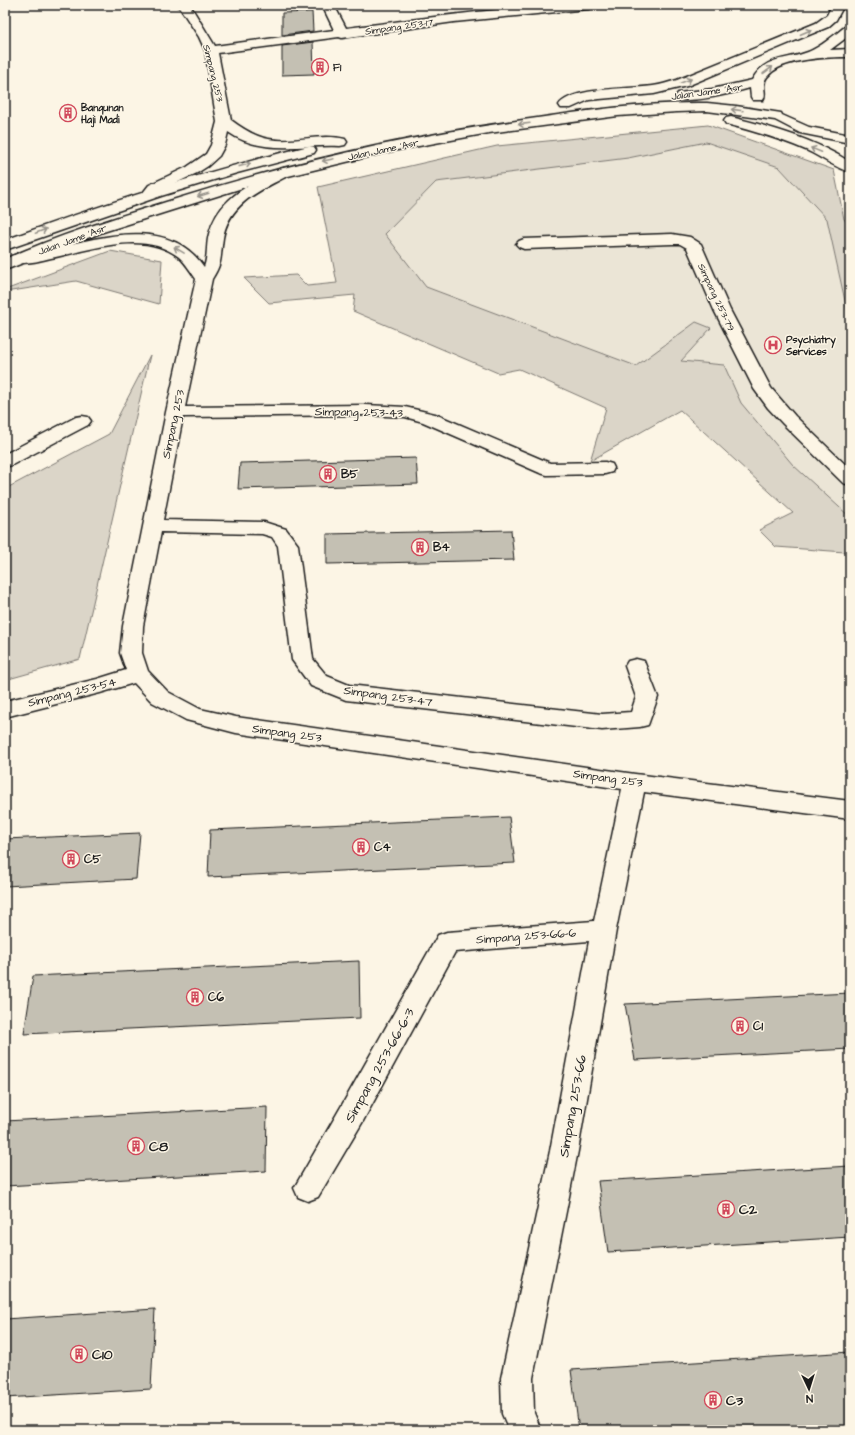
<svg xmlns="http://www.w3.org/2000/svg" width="855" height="1435" viewBox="0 0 855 1435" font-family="'Architects Daughter',sans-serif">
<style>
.built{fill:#ebe5d6}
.green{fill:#dbd5c8;stroke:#7c7872}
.building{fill:#c4c0b3;stroke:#1c1c1c}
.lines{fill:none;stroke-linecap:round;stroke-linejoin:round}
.street-casing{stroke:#1c1c1c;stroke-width:3}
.primary-casing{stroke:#1c1c1c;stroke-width:3}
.street{fill:#fcf5e5;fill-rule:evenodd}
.primary{fill:#fcf5e5;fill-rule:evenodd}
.oneway{stroke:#97938b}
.labels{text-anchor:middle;stroke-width:3;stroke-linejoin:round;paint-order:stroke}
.far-street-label{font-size:10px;fill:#1c1c1c;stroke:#fcf5e5}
.far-poi-label{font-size:10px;font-weight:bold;fill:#1c1c1c;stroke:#fcf5e5;text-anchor:start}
.street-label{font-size:12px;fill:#1c1c1c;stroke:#fcf5e5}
.poi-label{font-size:12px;font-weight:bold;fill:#1c1c1c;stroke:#fcf5e5;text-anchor:start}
.near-street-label{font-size:14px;fill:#1c1c1c;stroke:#fcf5e5}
.near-poi-label{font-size:14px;font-weight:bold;fill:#1c1c1c;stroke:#fcf5e5;text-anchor:start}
</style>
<rect width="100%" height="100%" fill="#fcf5e5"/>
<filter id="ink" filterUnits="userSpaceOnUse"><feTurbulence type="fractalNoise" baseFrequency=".025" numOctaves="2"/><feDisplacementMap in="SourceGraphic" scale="8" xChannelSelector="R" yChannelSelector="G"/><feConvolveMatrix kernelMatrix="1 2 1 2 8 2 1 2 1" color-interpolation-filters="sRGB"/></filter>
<g filter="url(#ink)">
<!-- built -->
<path class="built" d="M 706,142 L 779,167 L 827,219 L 847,310 L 850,312 L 850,517 L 793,465 L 741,403 L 724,365 L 681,361 L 711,328 L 696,322 L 636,366 L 426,287 L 385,234 L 436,182 L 628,158 Z"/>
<!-- green -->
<g class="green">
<path d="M 708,125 L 834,170 L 844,219 L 850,227 L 850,312 L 847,310 L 827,219 L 779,167 L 706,142 L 628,158 L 436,182 L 385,234 L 426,287 L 636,366 L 696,322 L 711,328 L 681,361 L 724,365 L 741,403 L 793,465 L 850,517 L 850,561 L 845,552 L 776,547 L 759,530 L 793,513 L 680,410 L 590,461 L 606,408 L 519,369 L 498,373 L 353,311 L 355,295 L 269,303 L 244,278 L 296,275 L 307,286 L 337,283 L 318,187 L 497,146 Z"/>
<path d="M 110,251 L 162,260 L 159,304 L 76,281 L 5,292 L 5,290 Z"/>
<path d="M 150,355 L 80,659 L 5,680 L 5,489 L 109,434 Z"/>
</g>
<!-- building -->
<g class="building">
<path d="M 312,12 L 313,31 L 282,35 L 282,13 Z"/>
<path d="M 313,42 L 314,74 L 282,75 L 282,46 Z"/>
<path d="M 416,458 L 418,484 L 238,489 L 240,463 Z"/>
<path d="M 511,530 L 514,560 L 327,564 L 327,534 Z"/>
<path d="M 509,817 L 515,863 L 208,877 L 210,830 Z"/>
<path d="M 140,833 L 136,879 L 5,886 L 5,839 Z"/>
<path d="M 359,961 L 360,1018 L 24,1034 L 33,976 Z"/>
<path d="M 850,993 L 850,1049 L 635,1060 L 625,1004 Z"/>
<path d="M 267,1107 L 266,1171 L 5,1186 L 5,1121 Z"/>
<path d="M 850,1166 L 850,1237 L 608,1252 L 598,1181 Z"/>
<path d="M 155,1309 L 151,1389 L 5,1398 L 5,1319 Z"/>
<path d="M 850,1352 L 850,1430 L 579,1430 L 571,1370 Z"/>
</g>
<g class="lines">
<!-- street casing -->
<g class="street-casing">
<g id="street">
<path d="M 178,5 L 190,5 L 215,46 L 334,30 L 322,5 L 334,5 L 346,28 C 428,18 511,5 594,5 L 592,8 L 588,9 L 454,22 L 342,38 L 339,37 L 218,53 L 231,120 C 239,126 248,132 258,136 C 285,147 317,132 345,139 L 347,142 L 345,145 L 340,146 C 302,144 262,156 228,132 L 225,145 L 219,156 L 208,166 L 197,173 L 159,191 L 154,197 L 149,198 L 144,197 L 142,194 L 149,185 L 187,167 L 206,154 L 211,145 L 217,122 L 205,50 L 199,37 Z"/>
<path d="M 284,168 L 289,169 L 291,172 L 289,175 C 261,190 229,203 223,238 C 220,257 223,262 212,279 L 185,407 L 366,405 L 405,407 L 435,414 L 550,463 L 605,462 L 612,464 L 614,468 L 612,472 L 605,474 L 547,475 L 540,473 L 423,422 L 405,417 L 366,415 L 183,417 L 163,520 L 264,522 L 286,529 L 298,545 L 313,659 L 327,676 L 349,685 L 602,714 L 631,712 L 636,697 L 625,666 L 628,661 L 636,659 L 644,661 L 658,697 L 648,725 L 640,727 L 602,730 L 346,700 L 311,686 L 292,660 L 278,546 L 272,537 L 262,534 L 161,532 L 143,626 L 142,653 L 148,671 L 168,692 L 200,709 L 236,717 L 635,774 L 850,801 L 850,819 L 644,792 L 616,930 L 578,1151 L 533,1378 L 534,1413 L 541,1430 L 509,1430 L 502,1414 L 501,1378 L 550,1151 L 589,941 L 455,952 L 362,1123 L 318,1197 L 308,1201 L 298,1197 L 294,1188 L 342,1105 L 438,935 L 447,932 L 594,921 L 622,789 L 236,733 L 186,720 L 152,702 L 134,683 L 100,693 L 5,717 L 5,701 L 97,679 L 126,670 L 120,653 L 123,626 L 166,412 L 196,279 C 191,272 186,263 179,257 C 143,229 91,250 51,258 C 39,261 23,265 11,262 L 9,259 L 11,256 C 25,252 40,252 54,248 C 103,237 169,216 204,267 C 208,257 206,244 209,234 C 216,206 237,191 262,178 C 269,174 276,170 284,168 Z"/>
<path d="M 672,234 L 690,237 L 701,244 L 730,310 L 771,388 L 795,416 L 850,469 L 850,485 L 843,483 L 783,424 L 768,408 L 754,389 L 714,310 L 687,248 L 680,244 L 672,244 L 524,249 L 519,247 L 516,244 L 519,241 L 524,239 Z"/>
<path d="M 82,416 L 88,417 L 91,421 L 88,425 L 12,465 L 5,467 L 5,454 L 76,417 Z"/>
</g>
</g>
<!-- primary casing -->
<g class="primary-casing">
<g id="primary">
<path d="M 832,5 L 844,5 L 836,20 L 828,27 L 687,86 L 654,94 L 589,100 L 571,108 L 561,108 L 559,105 C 571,87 632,89 653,86 C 661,85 669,82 677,80 L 816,23 L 827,15 Z"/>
<path d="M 850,25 L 850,35 L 830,50 L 850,49 L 850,57 C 828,57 781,58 767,77 C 760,85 768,93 763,100 L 753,100 L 751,97 L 750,88 C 732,93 696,103 678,99 L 676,96 L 678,93 L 712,89 L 752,80 C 766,55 785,61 808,52 C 821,47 834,35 846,26 Z"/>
<path d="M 707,103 L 736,106 L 781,113 L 782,115 L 809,127 L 850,135 L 850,143 L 800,133 L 775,120 L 707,111 L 677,112 L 618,116 L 489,133 L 392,151 L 255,184 L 103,232 L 5,270 L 5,259 C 57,236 111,219 166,202 C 282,165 401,137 523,120 C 583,111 645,102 707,103 Z"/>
<path d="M 731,117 C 772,127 814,139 850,162 L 850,172 C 838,169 819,156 806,150 C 780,139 753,131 726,124 L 724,121 L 726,118 Z"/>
<path d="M 309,146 L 314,147 L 316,150 L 314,153 L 237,173 L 161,196 L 5,250 L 5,240 C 105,203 206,171 309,146 Z"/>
</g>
</g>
<!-- street -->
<use href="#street" class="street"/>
<!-- primary -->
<use href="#primary" class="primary"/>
</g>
<!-- one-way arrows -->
<defs><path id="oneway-shaft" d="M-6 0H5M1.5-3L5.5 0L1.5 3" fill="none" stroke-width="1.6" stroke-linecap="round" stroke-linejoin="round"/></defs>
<g class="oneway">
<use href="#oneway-shaft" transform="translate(806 32) rotate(-23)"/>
<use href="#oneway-shaft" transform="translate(768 70) rotate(-36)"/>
<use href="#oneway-shaft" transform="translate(686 81) rotate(-20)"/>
<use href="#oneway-shaft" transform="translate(737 110) rotate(-173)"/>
<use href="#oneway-shaft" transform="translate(524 124) rotate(173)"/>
<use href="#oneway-shaft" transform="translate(816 150) rotate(-158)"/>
<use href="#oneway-shaft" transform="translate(328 160) rotate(168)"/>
<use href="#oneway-shaft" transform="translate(245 165) rotate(-15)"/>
<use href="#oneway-shaft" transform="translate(203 195) rotate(164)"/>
<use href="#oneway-shaft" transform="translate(41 231) rotate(-21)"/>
<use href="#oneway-shaft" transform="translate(179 250) rotate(-149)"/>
</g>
</g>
<!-- icons -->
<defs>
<g id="building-ring" transform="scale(0.9)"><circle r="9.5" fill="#fcf5e5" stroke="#d1495b" stroke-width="1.5"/><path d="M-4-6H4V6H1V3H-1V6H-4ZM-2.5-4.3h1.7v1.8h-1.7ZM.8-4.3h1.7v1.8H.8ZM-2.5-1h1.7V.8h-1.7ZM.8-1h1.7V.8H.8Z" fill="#d1495b"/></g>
<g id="hospital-ring" transform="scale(0.9)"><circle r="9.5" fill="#fcf5e5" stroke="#d1495b" stroke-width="1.5"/><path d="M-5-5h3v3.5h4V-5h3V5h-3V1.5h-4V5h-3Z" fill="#d1495b"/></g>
</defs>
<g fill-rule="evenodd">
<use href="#building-ring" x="320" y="67"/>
<use href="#building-ring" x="68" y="113"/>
<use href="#hospital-ring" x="773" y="345"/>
<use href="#building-ring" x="328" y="474"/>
<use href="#building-ring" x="420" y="547"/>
<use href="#building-ring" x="361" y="847"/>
<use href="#building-ring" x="71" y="859"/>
<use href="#building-ring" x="195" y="997"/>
<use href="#building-ring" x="740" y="1026"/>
<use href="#building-ring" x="136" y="1146"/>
<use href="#building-ring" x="726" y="1209"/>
<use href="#building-ring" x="79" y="1354"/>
<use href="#building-ring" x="713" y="1400"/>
</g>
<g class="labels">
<!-- far-street labels -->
<g class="far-street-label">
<text transform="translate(399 26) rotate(-8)" y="4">Simpang 253-17</text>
<text transform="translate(214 73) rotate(76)" y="4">Simpang 253</text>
<text transform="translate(707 91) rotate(-8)" y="4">Jalan Jame 'Asr</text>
<text transform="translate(383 149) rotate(-12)" y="4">Jalan Jame 'Asr</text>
<text transform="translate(72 239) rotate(-20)" y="4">Jalan Jame 'Asr</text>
<text transform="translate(717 297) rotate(65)" y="4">Simpang 253-79</text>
</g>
<!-- far-poi labels -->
<g class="far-poi-label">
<text x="333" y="71">F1</text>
<text x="81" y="111">Bangunan<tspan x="81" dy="12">Haji Madi</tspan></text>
<text x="786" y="343">Psychiatry<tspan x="786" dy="12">Services</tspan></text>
</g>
<!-- street labels -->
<g class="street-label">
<text transform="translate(359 412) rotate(1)" y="4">Simpang 253-43</text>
<text transform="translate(173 424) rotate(-78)" y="4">Simpang 253</text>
<text transform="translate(72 692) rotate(-14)" y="4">Simpang 253-54</text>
<text transform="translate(388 696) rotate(8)" y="4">Simpang 253-47</text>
<text transform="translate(287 733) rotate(8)" y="4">Simpang 253</text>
<text transform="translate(608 778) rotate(8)" y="4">Simpang 253</text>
<text transform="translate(526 936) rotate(-4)" y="4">Simpang 253-66-6</text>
</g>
<!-- poi labels -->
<g class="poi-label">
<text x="341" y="478">B5</text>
<text x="433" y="551">B4</text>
<text x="374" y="851">C4</text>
<text x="84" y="863">C5</text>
<text x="208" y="1001">C6</text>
<text x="753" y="1030">C1</text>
</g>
<!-- near-street labels -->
<g class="near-street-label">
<text transform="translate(379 1065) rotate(-61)" y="5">Simpang 253-66-6-3</text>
<text transform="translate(572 1106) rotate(-80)" y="5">Simpang 253-66</text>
</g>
<!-- near-poi labels -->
<g class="near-poi-label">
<text x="149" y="1151">C8</text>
<text x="739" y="1214">C2</text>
<text x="92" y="1359">C10</text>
<text x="726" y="1405">C3</text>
</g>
</g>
<!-- margin -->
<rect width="855" height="1435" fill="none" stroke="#fcf5e5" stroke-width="20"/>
<rect x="10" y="10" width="835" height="1415" fill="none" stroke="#1c1c1c" stroke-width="1.5" filter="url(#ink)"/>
<!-- north arrow -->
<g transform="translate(809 1389) rotate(176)" stroke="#fcf5e5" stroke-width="3" paint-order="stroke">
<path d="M0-3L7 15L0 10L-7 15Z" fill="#1c1c1c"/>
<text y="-6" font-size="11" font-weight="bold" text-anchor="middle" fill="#1c1c1c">N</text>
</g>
</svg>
